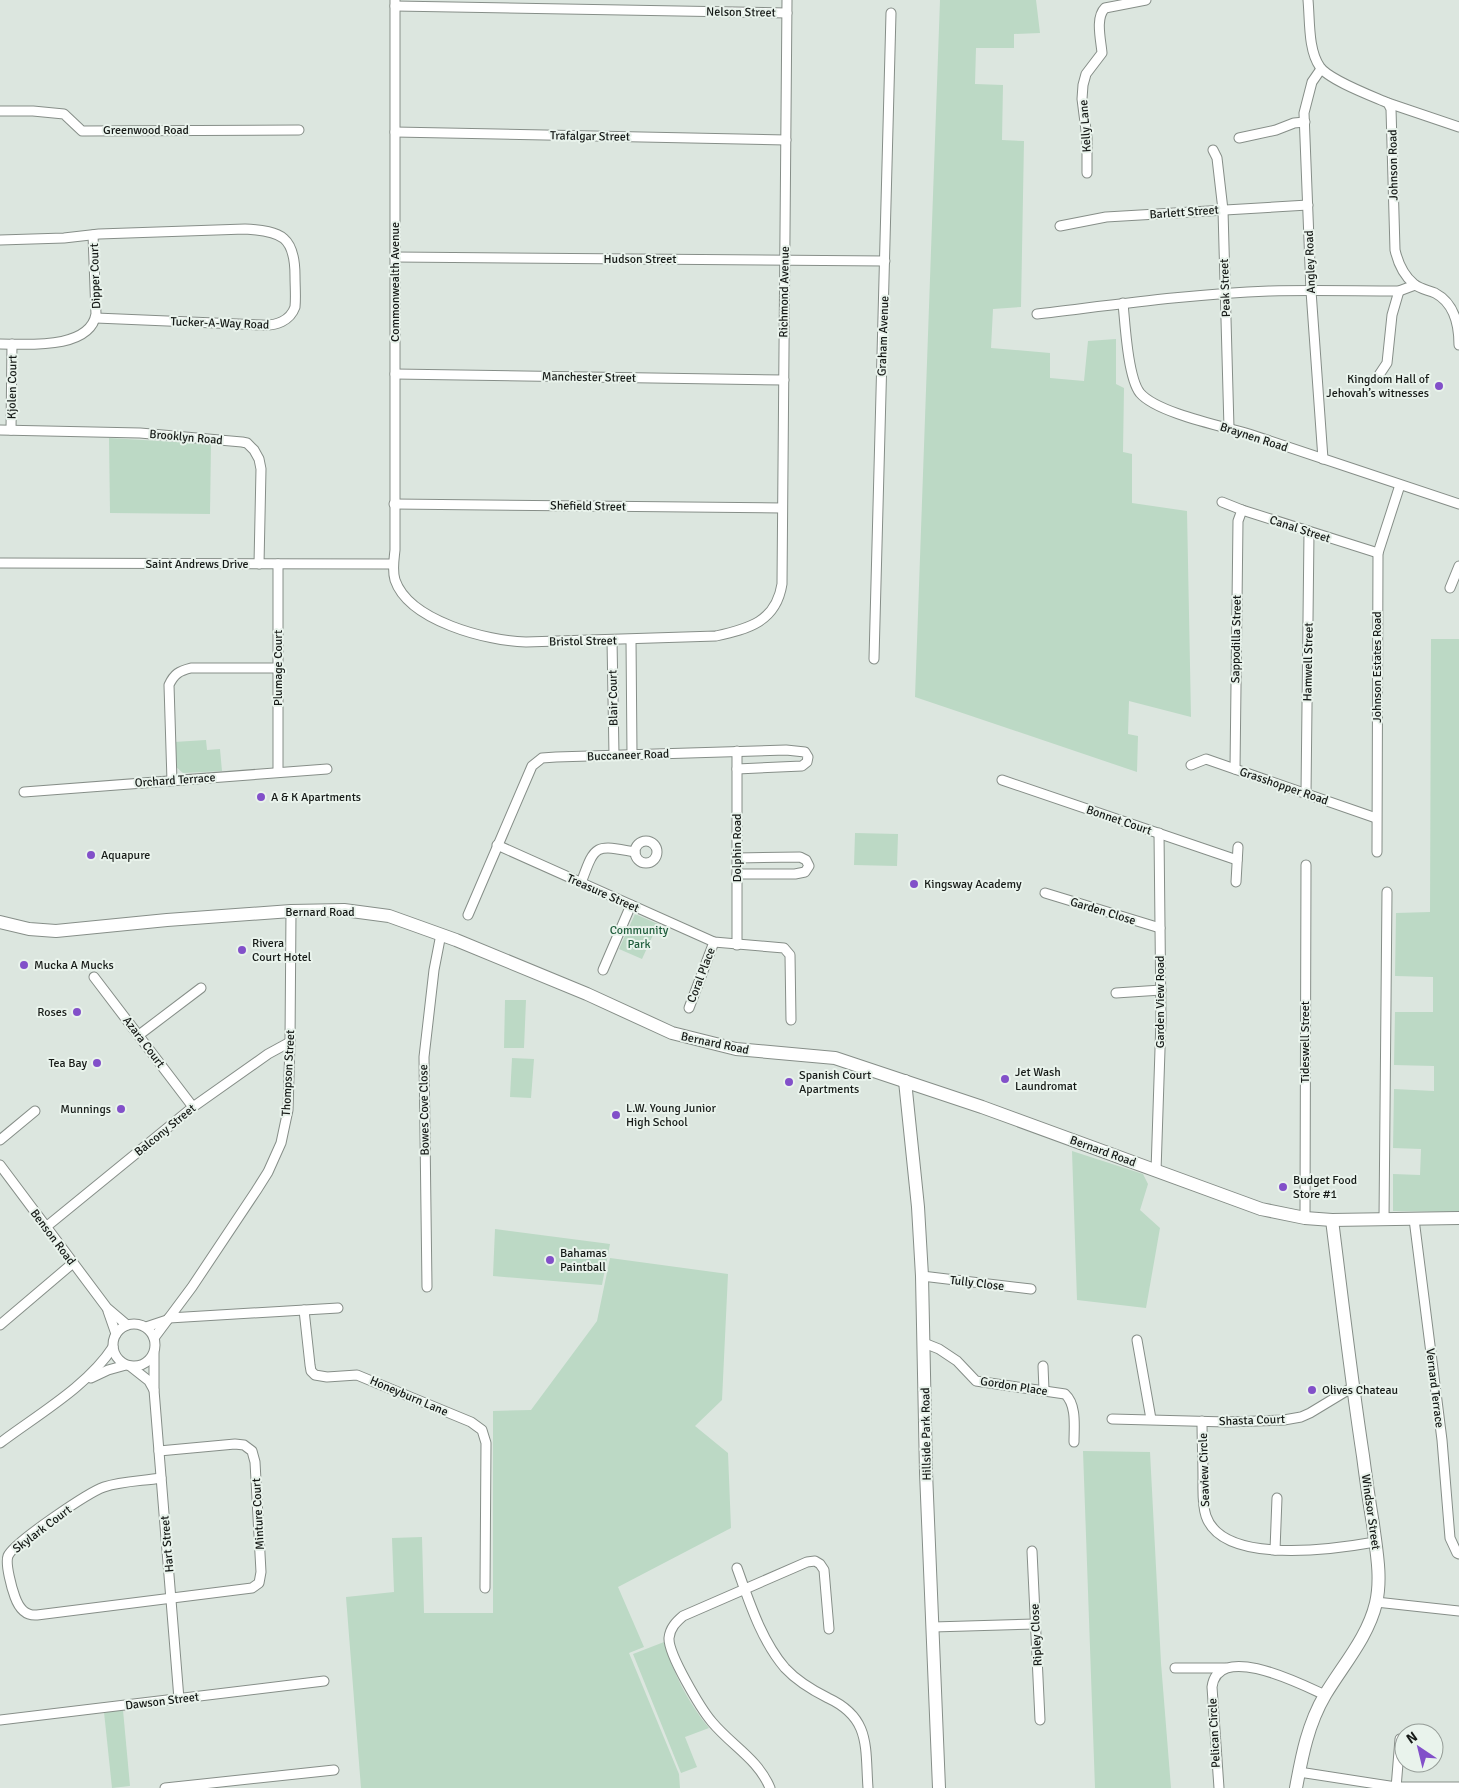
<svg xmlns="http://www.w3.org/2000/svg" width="1459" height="1788" viewBox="0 0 1459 1788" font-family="Signika,sans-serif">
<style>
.green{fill:#bcd9c5}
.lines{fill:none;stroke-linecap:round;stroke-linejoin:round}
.street-casing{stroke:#868e88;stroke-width:11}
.secondary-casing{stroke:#868e88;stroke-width:14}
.street{stroke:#fff;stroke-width:9}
.secondary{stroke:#fff;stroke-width:12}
.poi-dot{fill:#8250c9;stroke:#e9f3ec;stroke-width:2}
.labels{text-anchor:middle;stroke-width:4;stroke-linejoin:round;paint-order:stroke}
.street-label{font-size:12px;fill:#161a17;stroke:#e9f3ec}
.poi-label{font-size:12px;fill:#161a17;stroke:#e9f3ec;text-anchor:start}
.park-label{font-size:12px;fill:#205e3d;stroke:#e9f3ec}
</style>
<rect width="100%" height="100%" fill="#dce6df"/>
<!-- green -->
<g class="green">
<path d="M 940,0 L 1036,0 L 1040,33 L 1014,34 L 1014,48 L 976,48 L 975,84 L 1003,85 L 1002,140 L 1024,141 L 1021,307 L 993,309 L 991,348 L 1050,353 L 1050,378 L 1084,381 L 1088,341 L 1116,339 L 1116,384 L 1124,388 L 1123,452 L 1132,454 L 1132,503 L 1187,511 L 1191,717 L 1129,701 L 1128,734 L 1138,736 L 1137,772 L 915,697 Z"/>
<path d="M 109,438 L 211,444 L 210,514 L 110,513 Z"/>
<path d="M 1431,639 L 1459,639 L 1459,1212 L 1393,1211 L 1393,1174 L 1420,1175 L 1421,1149 L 1393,1148 L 1394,1089 L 1434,1091 L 1434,1066 L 1394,1065 L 1395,1012 L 1433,1012 L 1433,977 L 1395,976 L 1396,913 L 1430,912 Z"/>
<path d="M 206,740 L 207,750 L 220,749 L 222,771 L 183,773 L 175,766 L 174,742 Z"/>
<path d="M 855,833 L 898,834 L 897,866 L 854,865 Z"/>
<path d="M 635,914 L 658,924 L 642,959 L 619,949 Z"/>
<path d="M 505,1000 L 526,1000 L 524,1048 L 504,1048 Z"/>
<path d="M 512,1058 L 534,1059 L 531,1098 L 510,1097 Z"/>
<path d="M 1072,1151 L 1143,1174 L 1148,1184 L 1140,1210 L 1160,1228 L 1146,1308 L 1077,1300 Z"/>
<path d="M 495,1229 L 610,1244 L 602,1285 L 493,1276 Z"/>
<path d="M 610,1258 L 728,1274 L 722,1400 L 695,1426 L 728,1453 L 731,1528 L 618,1587 L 644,1647 L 629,1653 L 679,1774 L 680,1788 L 361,1788 L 346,1597 L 394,1592 L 392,1538 L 422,1537 L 424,1613 L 493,1613 L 493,1411 L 531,1410 L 597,1321 Z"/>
<path d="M 1083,1451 L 1150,1452 L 1161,1663 L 1171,1788 L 1095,1788 Z"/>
<path d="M 664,1642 C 673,1673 689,1704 709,1728 L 685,1737 L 697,1767 L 681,1773 L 633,1654 Z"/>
<path d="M 123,1710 L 130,1786 L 112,1788 L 104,1712 Z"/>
</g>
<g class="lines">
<!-- street casing -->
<g class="street-casing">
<g id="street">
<path d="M 395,0 L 395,550 C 394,560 392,570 395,580 C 409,621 487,641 526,642 L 716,636 C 748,629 776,622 782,584 L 787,0"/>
<path d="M 1308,0 C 1310,21 1308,50 1320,67 C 1329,80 1372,96 1388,103 L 1391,109 L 1395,250 C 1398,263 1403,275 1414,284 C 1420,289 1428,290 1435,293 C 1454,303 1459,325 1459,345"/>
<path d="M 395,6 L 787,13"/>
<path d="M 1321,69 L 1312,82 L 1304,113 L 1311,291 L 1323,459"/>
<path d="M 1388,103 L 1459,127"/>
<path d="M 0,111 L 33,111 L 64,114 L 82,131 L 299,130"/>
<path d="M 395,132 L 786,140"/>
<path d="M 1239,138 L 1276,130 L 1294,123 L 1305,122"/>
<path d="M 1213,150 L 1217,158 L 1223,210 L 1229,428"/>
<path d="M 1087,173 L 1087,138 L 1082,99 L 1083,85 L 1086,74 L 1102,53 C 1101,40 1095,18 1105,8 L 1146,0"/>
<path d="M 1060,226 L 1106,217 L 1308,205"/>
<path d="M 0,240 L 64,238 L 99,234 L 245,229 C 282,231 295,237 295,276 C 295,286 296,297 295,307 C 290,321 276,326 262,325 L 96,318"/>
<path d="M 395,257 L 885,261"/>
<path d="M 1123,303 C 1125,324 1128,378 1140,393 C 1157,413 1222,426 1249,434 C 1319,457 1389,481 1459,504"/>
<path d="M 1037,314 C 1114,305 1191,294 1269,291 C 1312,290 1355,291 1399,291 L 1415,285"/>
<path d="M 0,344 C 26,344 90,350 96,314 L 93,235"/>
<path d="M 395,374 L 784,380"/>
<path d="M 1379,375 L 1387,363 L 1392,315 L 1399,291"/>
<path d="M 0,430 L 140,433 L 242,442 L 247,443 L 254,450 L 259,459 L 261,469 L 259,564"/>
<path d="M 11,430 L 12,344"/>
<path d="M 1222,502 L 1242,510 L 1378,553"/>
<path d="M 394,504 L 782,508"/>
<path d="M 0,563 L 393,564"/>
<path d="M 1450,588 L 1459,566"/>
<path d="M 612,640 L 614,755"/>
<path d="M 631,640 L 632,754"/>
<path d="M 874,659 L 891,13"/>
<path d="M 737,751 L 737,945"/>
<path d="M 1191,765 L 1206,759 L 1376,818"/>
<path d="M 1235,769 L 1238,521 L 1242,510"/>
<path d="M 278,772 L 278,564"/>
<path d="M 1002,780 L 1237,860"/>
<path d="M 172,781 L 169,685 C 174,674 179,671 191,668 L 278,668"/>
<path d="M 24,792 L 327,769"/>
<path d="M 1306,793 L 1309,532"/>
<circle cx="646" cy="852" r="11"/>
<path d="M 497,845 L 714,942 L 784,948 L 790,955 L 791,1020"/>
<path d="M 1377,852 L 1378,553 L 1400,485"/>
<path d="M 737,874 L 795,874 L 805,872 L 809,866 L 806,860 L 800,857 L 737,858"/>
<path d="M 1236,882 L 1238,847"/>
<path d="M 581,883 C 595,845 594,844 635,852"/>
<path d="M 1045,893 L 1160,928"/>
<path d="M 468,915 L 532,766 L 542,758 L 556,757 L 786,750 L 805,752 L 808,757 L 807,762 L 802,766 L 737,769"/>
<path d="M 603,970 L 631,905"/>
<path d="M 94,977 L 193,1107"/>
<path d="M 1116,993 L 1161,990"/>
<path d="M 689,1008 L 714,942"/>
<path d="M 139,1035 L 201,988"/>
<path d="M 0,1140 L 35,1111"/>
<path d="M 0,1165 L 107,1308 L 127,1325"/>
<path d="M 1156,1171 L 1161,1019 L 1159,833"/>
<path d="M 1305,1218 L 1306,865"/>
<path d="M 1414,1219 L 1442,1440 L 1450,1538 L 1457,1553 L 1459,1554"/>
<path d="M 1384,1220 L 1387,892"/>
<path d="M 46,1227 L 193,1107 L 268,1054 L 290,1042"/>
<path d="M 922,1276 L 1031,1289"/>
<path d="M 427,1287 L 424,1057 L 434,970 L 441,934"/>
<path d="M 304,1310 L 310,1365 L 311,1371 L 315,1375 L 327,1377 L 357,1375 L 471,1422 L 482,1430 L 486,1443 L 485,1588"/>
<path d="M 108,1311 L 116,1334"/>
<path d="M 169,1318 L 338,1308"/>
<circle cx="134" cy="1345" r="21"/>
<path d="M 0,1325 L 73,1263"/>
<path d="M 146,1327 L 167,1320"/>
<path d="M 154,1338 L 192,1287 L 256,1191 L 268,1172 L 281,1143 L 288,1110 L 290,1042 L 291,911"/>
<path d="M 1137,1340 L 1151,1419"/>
<path d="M 924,1343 L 939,1349 L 957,1361 L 976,1381 L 1065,1394 C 1077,1405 1074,1427 1074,1442"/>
<path d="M 154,1353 L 154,1390 L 179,1699"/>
<path d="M 130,1366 L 149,1381 L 154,1390"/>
<path d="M 1043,1366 L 1044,1390"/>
<path d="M 91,1378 L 108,1370 L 126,1365"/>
<path d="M 1112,1419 L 1227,1422 L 1284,1420 L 1301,1417 L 1310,1413 L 1353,1387"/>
<path d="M 1202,1421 C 1202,1440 1203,1459 1203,1478 C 1203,1491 1202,1504 1206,1516 C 1223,1566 1336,1549 1375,1542"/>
<path d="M 0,1443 C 37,1415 88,1386 113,1347"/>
<path d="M 159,1451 L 235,1444 L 244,1445 L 252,1451 L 255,1462 L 261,1572 L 259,1583 L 252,1588 L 37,1615 C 25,1616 19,1608 15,1597 C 12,1589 5,1564 8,1556 C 13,1543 89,1492 104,1487 C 122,1481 143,1481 161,1478"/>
<path d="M 1275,1550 L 1277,1498"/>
<path d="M 1032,1551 L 1040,1720"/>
<path d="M 737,1568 C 749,1601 761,1640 785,1668 C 797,1681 812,1690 828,1698 C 871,1718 865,1747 868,1788"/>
<path d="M 1376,1602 L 1459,1611"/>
<path d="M 933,1627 L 1035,1624"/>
<path d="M 1175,1668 L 1225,1668"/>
<path d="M 0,1720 L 324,1681"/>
<path d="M 1299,1772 L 1396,1787 L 1459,1787"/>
<path d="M 165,1788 L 334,1770"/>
<path d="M 770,1788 C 758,1759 732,1746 712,1722 C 701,1709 668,1654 669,1638 C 670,1628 676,1622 683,1616 L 807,1562 L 815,1561 L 820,1564 L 824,1570 L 829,1629"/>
<path d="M 1219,1788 L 1212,1687 C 1218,1641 1303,1685 1325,1695"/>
<path d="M 1396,1788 L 1400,1739"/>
</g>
</g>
<!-- secondary casing -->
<g class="secondary-casing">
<g id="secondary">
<path d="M 0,922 L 29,929 L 56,931 L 167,920 L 291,911 L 344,910 L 389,916 L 456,940 L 587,994 L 672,1033 L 736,1049 L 835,1058 L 982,1107 L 1261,1209 L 1305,1218 L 1332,1220 L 1459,1218"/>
<path d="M 905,1081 L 918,1207 L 922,1276 L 926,1472 L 939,1788"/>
<path d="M 1296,1788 C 1302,1755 1308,1724 1325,1695 C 1343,1665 1368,1637 1376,1603 C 1382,1577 1376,1549 1373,1524 C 1369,1501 1366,1479 1363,1456 C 1351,1378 1342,1299 1332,1220"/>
</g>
</g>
<!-- street -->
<use href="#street" class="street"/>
<!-- secondary -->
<use href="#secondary" class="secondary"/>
</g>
<!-- markers -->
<g class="poi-dot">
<circle cx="1439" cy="386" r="5"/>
<circle cx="261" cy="797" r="5"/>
<circle cx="91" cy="855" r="5"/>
<circle cx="914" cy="884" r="5"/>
<circle cx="242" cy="950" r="5"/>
<circle cx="24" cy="965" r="5"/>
<circle cx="77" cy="1012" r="5"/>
<circle cx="97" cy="1063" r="5"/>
<circle cx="1005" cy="1079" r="5"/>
<circle cx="789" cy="1082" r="5"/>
<circle cx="121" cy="1109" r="5"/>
<circle cx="616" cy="1115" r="5"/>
<circle cx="1283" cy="1187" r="5"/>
<circle cx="550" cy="1260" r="5"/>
<circle cx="1312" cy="1390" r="5"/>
</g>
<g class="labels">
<!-- street labels -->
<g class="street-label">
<text transform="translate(741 12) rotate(1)" y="4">Nelson Street</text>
<text transform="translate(1085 126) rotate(-94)" y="4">Kelly Lane</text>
<text x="146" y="134">Greenwood Road</text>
<text transform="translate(590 136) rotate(1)" y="4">Trafalgar Street</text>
<text transform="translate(1393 165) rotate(-91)" y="4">Johnson Road</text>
<text transform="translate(1184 212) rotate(-4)" y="4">Barlett Street</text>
<text x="640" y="263">Hudson Street</text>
<text transform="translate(1310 262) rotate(-92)" y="4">Angley Road</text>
<text transform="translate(95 276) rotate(-92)" y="4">Dipper Court</text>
<text transform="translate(395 282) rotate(-90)" y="4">Commonwealth Avenue</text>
<text transform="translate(1225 288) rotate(-92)" y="4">Peak Street</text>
<text transform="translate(784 292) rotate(-89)" y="4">Richmond Avenue</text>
<text transform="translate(220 323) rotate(2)" y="4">Tucker-A-Way Road</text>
<text transform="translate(883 336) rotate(-88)" y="4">Graham Avenue</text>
<text transform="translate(589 377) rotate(1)" y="4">Manchester Street</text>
<text transform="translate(12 387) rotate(-89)" y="4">Kjolen Court</text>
<text transform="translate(186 437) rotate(5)" y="4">Brooklyn Road</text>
<text transform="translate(1254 437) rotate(18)" y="4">Braynen Road</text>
<text transform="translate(588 506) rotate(1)" y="4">Shefield Street</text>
<text transform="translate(1300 529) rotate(18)" y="4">Canal Street</text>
<text x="197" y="568">Saint Andrews Drive</text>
<text transform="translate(1236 639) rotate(-89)" y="4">Sappodilla Street</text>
<text transform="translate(583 641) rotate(-1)" y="4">Bristol Street</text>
<text transform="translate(1308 662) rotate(-89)" y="4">Hamwell Street</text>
<text transform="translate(1377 667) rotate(-90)" y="4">Johnson Estates Road</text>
<text transform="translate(278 668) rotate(-90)" y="4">Plumage Court</text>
<text transform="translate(613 698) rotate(-91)" y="4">Blair Court</text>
<text transform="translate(628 755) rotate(-2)" y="4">Buccaneer Road</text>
<text transform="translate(175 780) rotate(-4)" y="4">Orchard Terrace</text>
<text transform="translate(1284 786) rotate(19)" y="4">Grasshopper Road</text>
<text transform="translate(1119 820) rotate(19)" y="4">Bonnet Court</text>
<text transform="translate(737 848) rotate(-90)" y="4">Dolphin Road</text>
<text transform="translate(603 893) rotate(24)" y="4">Treasure Street</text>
<text transform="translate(1103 911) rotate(17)" y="4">Garden Close</text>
<text x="320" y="916">Bernard Road</text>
<text transform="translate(701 975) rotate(-69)" y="4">Coral Place</text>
<text transform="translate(1160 1002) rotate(-90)" y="4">Garden View Road</text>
<text transform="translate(144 1042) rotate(53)" y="4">Azara Court</text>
<text transform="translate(1305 1042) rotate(-90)" y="4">Tideswell Street</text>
<text transform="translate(715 1043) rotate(12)" y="4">Bernard Road</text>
<text transform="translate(288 1073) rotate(-87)" y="4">Thompson Street</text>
<text transform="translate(424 1110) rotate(-91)" y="4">Bowes Cove Close</text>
<text transform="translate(165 1130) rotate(-39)" y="4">Balcony Street</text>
<text transform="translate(1103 1151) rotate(20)" y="4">Bernard Road</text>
<text transform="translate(53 1237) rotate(53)" y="4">Benson Road</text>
<text transform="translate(977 1283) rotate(7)" y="4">Tully Close</text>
<text transform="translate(1014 1386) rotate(9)" y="4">Gordon Place</text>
<text transform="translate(1435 1388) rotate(83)" y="4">Vernard Terrace</text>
<text transform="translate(409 1396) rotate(23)" y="4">Honeyburn Lane</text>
<text transform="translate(1252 1420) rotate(-2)" y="4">Shasta Court</text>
<text transform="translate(926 1434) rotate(-91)" y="4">Hillside Park Road</text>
<text transform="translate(1204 1470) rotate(-92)" y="4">Seaview Circle</text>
<text transform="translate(1371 1512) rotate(82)" y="4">Windsor Street</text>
<text transform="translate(258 1514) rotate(-93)" y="4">Minture Court</text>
<text transform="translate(42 1529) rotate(-37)" y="4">Skylark Court</text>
<text transform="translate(167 1544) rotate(-95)" y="4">Hart Street</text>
<text transform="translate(1036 1635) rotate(-93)" y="4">Ripley Close</text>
<text transform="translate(162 1701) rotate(-7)" y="4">Dawson Street</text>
<text transform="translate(1214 1733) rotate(-93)" y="4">Pelican Circle</text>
</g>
<!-- poi labels -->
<g class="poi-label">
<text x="1429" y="383" text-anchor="end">Kingdom Hall of<tspan x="1429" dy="14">Jehovah’s witnesses</tspan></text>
<text x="271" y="801">A &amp; K Apartments</text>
<text x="101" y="859">Aquapure</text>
<text x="924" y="888">Kingsway Academy</text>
<text x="252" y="947">Rivera<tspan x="252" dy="14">Court Hotel</tspan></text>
<text x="34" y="969">Mucka A Mucks</text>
<text x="67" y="1016" text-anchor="end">Roses</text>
<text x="87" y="1067" text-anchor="end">Tea Bay</text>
<text x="1015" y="1076">Jet Wash<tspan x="1015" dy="14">Laundromat</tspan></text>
<text x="799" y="1079">Spanish Court<tspan x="799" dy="14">Apartments</tspan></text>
<text x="626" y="1112">L.W. Young Junior<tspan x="626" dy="14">High School</tspan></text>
<text x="111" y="1113" text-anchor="end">Munnings</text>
<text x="1293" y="1184">Budget Food<tspan x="1293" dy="14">Store #1</tspan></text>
<text x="560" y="1257">Bahamas<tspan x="560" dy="14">Paintball</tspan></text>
<text x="1322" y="1394">Olives Chateau</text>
</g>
<!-- park labels -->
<g class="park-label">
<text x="639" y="934">Community<tspan x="639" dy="14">Park</tspan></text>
</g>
</g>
<!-- north arrow -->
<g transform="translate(1419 1748) rotate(325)"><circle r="24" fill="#e9f3ec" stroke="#959c97"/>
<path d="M0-4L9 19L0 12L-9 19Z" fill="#8250c9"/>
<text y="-8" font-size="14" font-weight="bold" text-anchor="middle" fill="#161a17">N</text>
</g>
</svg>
